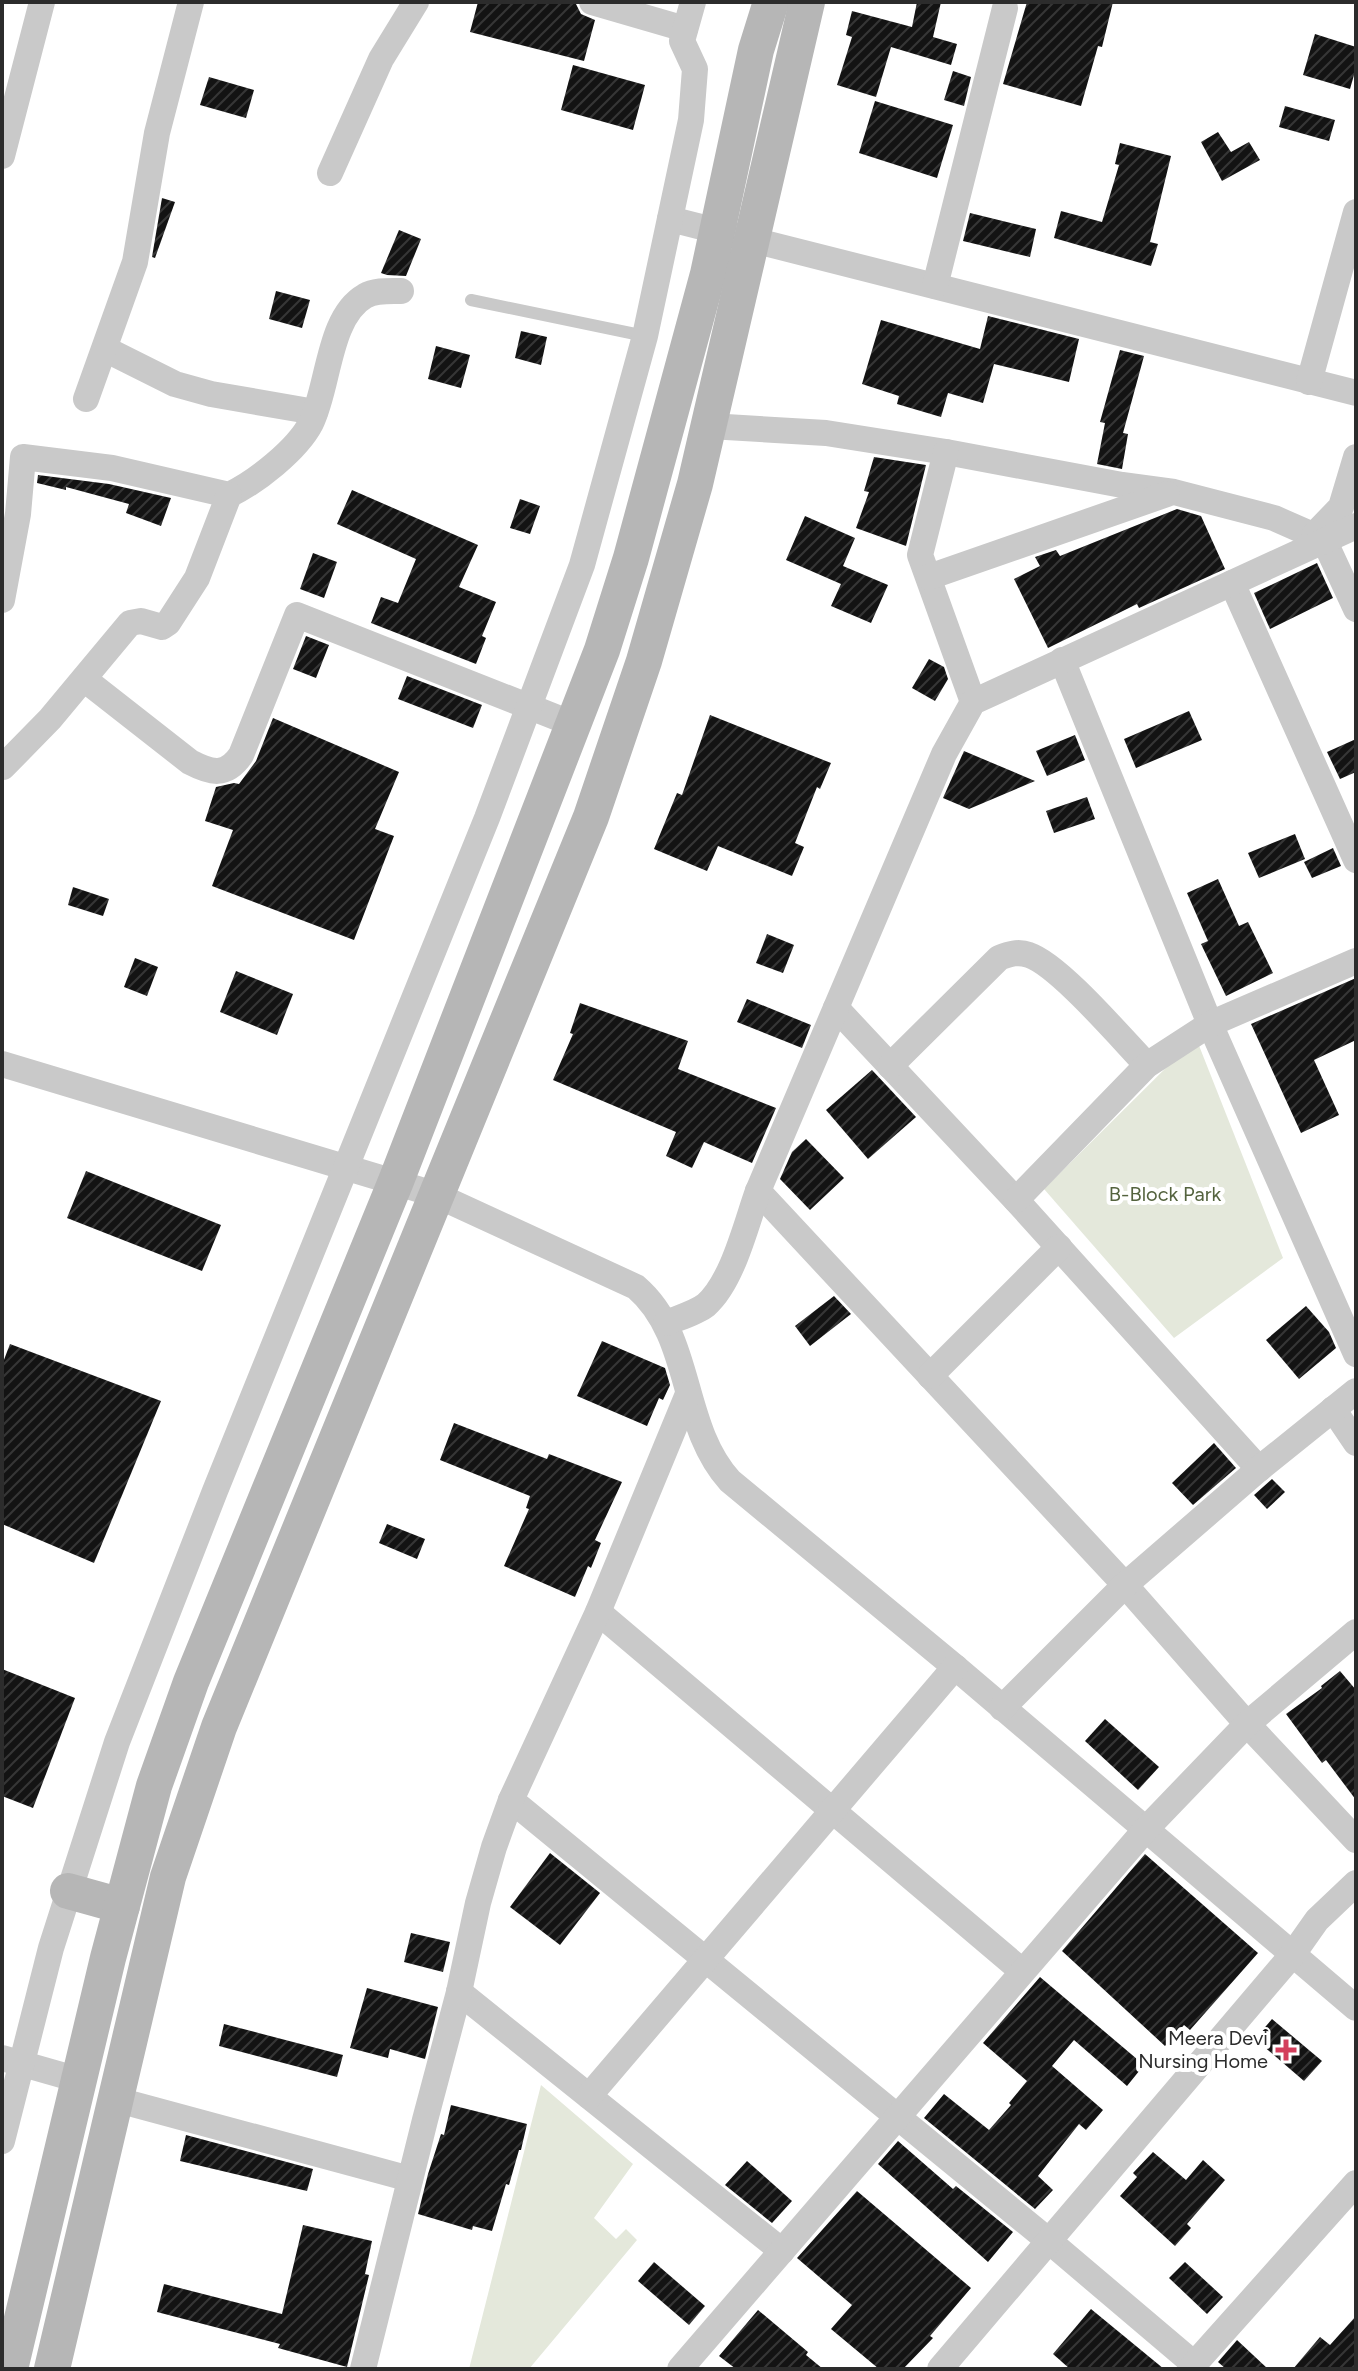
<svg xmlns="http://www.w3.org/2000/svg" width="1358" height="2371" viewBox="0 0 1358 2371" font-family="Figtree,sans-serif">
<style>
.green{fill:#e4e8db}
.building{fill:url(#building-hatch)}
.lines{fill:none;stroke-linecap:round;stroke-linejoin:round}
.lane{stroke:#c9c9c9;stroke-width:12}
.street{stroke:#c9c9c9;stroke-width:26}
.secondary{stroke:#b6b6b6;stroke-width:36}
.poi-dot{fill:#d33f5c;stroke:#fff;stroke-width:3}
.labels{text-anchor:middle;stroke-width:8;stroke-linejoin:round;paint-order:stroke}
.park-label{font-size:20px;fill:#54633e;stroke:#fff}
.poi-label{font-size:20px;fill:#2c2c2c;stroke:#fff;text-anchor:end}
</style>
<defs>
<pattern id="building-hatch" width="6" height="6" patternUnits="userSpaceOnUse" patternTransform="scale(2)"><rect width="6" height="6" fill="#131313"/><path d="M-1 1l2-2M0 6l6-6M5 7l2-2" fill="none" stroke="#363636"/></pattern>
</defs>
<rect width="100%" height="100%" fill="#fff"/>
<!-- green -->
<g class="green">
<path d="M 1196,1038 L 1283,1258 L 1174,1338 L 1044,1189 Z"/>
<path d="M 541,2085 L 633,2164 L 594,2218 L 616,2239 L 626,2229 L 637,2240 L 529,2369 L 469,2369 Z"/>
</g>
<!-- building -->
<g class="building">
<path d="M 478,2 L 576,4 L 581,14 L 595,20 L 584,61 L 470,32 Z"/>
<path d="M 917,2 L 941,2 L 933,37 L 957,44 L 951,65 L 891,47 L 876,97 L 837,85 L 852,37 L 846,35 L 852,11 L 912,27 Z"/>
<path d="M 1027,2 L 1113,2 L 1102,47 L 1098,46 L 1081,106 L 1003,84 Z"/>
<path d="M 1315,34 L 1356,47 L 1356,68 L 1350,89 L 1303,75 Z"/>
<path d="M 573,65 L 645,85 L 633,130 L 561,110 Z"/>
<path d="M 953,71 L 971,77 L 964,106 L 944,100 Z"/>
<path d="M 209,77 L 254,90 L 246,118 L 200,105 Z"/>
<path d="M 875,101 L 953,125 L 937,178 L 859,153 Z"/>
<path d="M 1285,106 L 1335,120 L 1329,141 L 1279,127 Z"/>
<path d="M 1218,132 L 1231,152 L 1249,142 L 1260,160 L 1222,181 L 1201,142 Z"/>
<path d="M 1120,143 L 1171,156 L 1150,242 L 1158,244 L 1151,266 L 1054,238 L 1061,211 L 1102,222 L 1119,165 L 1115,164 Z"/>
<path d="M 162,198 L 175,202 L 155,258 L 152,257 Z"/>
<path d="M 970,213 L 1036,229 L 1030,257 L 963,241 Z"/>
<path d="M 399,230 L 421,239 L 406,276 L 387,275 L 381,273 Z"/>
<path d="M 276,291 L 310,300 L 302,328 L 269,319 Z"/>
<path d="M 988,316 L 1079,339 L 1069,382 L 994,364 L 983,403 L 948,393 L 941,417 L 897,404 L 899,396 L 862,384 L 881,320 L 980,349 Z"/>
<path d="M 521,331 L 547,337 L 541,365 L 515,358 Z"/>
<path d="M 436,346 L 470,355 L 461,388 L 428,379 Z"/>
<path d="M 1120,350 L 1144,356 L 1123,433 L 1128,434 L 1122,469 L 1097,464 L 1105,423 L 1100,422 Z"/>
<path d="M 874,457 L 926,465 L 906,546 L 856,528 L 869,492 L 864,491 Z"/>
<path d="M 38,475 L 109,484 L 171,498 L 161,526 L 126,513 L 129,504 L 66,487 L 66,490 L 37,483 Z"/>
<path d="M 352,490 L 478,545 L 459,587 L 496,602 L 482,636 L 486,638 L 476,664 L 371,623 L 381,597 L 398,603 L 416,559 L 337,524 Z"/>
<path d="M 520,499 L 540,506 L 530,534 L 510,528 Z"/>
<path d="M 1177,509 L 1201,516 L 1225,569 L 1139,608 L 1137,604 L 1048,648 L 1014,579 L 1040,566 L 1035,557 L 1056,550 L 1060,556 Z"/>
<path d="M 805,516 L 855,538 L 843,566 L 888,585 L 871,623 L 831,606 L 841,584 L 786,560 Z"/>
<path d="M 313,553 L 337,562 L 324,598 L 300,589 Z"/>
<path d="M 1317,563 L 1333,598 L 1270,629 L 1254,593 Z"/>
<path d="M 306,636 L 329,645 L 316,678 L 293,669 Z"/>
<path d="M 929,659 L 944,667 L 948,679 L 935,701 L 912,688 Z"/>
<path d="M 407,676 L 482,705 L 473,728 L 398,699 Z"/>
<path d="M 1189,711 L 1202,740 L 1136,768 L 1124,739 Z"/>
<path d="M 710,715 L 831,763 L 820,789 L 817,787 L 795,843 L 804,847 L 792,876 L 718,846 L 707,871 L 654,849 L 677,793 L 682,795 Z"/>
<path d="M 273,718 L 399,772 L 375,829 L 394,836 L 354,940 L 212,886 L 233,830 L 205,821 L 216,787 L 234,783 L 239,784 L 256,761 Z"/>
<path d="M 1075,735 L 1085,760 L 1047,776 L 1036,751 Z"/>
<path d="M 1356,739 L 1356,772 L 1340,779 L 1327,752 Z"/>
<path d="M 964,751 L 1035,781 L 969,809 L 943,798 Z"/>
<path d="M 1087,797 L 1095,819 L 1054,833 L 1046,811 Z"/>
<path d="M 1295,834 L 1305,859 L 1259,878 L 1248,853 Z"/>
<path d="M 1333,848 L 1341,866 L 1312,878 L 1304,862 Z"/>
<path d="M 1218,879 L 1239,926 L 1248,922 L 1273,973 L 1226,996 L 1201,944 L 1208,941 L 1187,893 Z"/>
<path d="M 73,887 L 109,899 L 103,916 L 68,905 Z"/>
<path d="M 767,934 L 794,945 L 783,973 L 756,963 Z"/>
<path d="M 135,958 L 158,967 L 147,996 L 124,987 Z"/>
<path d="M 236,971 L 293,994 L 277,1035 L 220,1012 Z"/>
<path d="M 1356,978 L 1356,1040 L 1314,1060 L 1339,1115 L 1301,1133 L 1251,1024 Z"/>
<path d="M 747,999 L 811,1025 L 802,1048 L 737,1022 Z"/>
<path d="M 580,1003 L 688,1041 L 678,1069 L 776,1108 L 752,1163 L 704,1142 L 692,1168 L 666,1156 L 676,1132 L 553,1080 L 573,1034 L 570,1033 Z"/>
<path d="M 872,1070 L 916,1117 L 868,1159 L 826,1110 Z"/>
<path d="M 806,1139 L 844,1178 L 810,1210 L 780,1179 L 792,1152 Z"/>
<path d="M 86,1171 L 221,1225 L 202,1271 L 67,1218 Z"/>
<path d="M 834,1296 L 851,1314 L 810,1346 L 795,1326 Z"/>
<path d="M 1306,1306 L 1329,1332 L 1336,1348 L 1299,1379 L 1266,1340 Z"/>
<path d="M 602,1341 L 665,1368 L 670,1385 L 663,1400 L 659,1398 L 647,1426 L 577,1396 Z"/>
<path d="M 10,1344 L 161,1401 L 94,1563 L 2,1524 L 2,1365 Z"/>
<path d="M 454,1423 L 547,1459 L 549,1454 L 622,1482 L 595,1540 L 601,1543 L 591,1568 L 588,1566 L 575,1597 L 504,1566 L 529,1509 L 526,1508 L 530,1496 L 440,1460 Z"/>
<path d="M 1214,1443 L 1236,1468 L 1193,1505 L 1172,1483 Z"/>
<path d="M 1272,1479 L 1285,1492 L 1267,1509 L 1254,1495 Z"/>
<path d="M 387,1524 L 425,1539 L 417,1559 L 379,1543 Z"/>
<path d="M 2,1669 L 75,1698 L 33,1808 L 2,1796 Z"/>
<path d="M 1340,1671 L 1356,1690 L 1356,1800 L 1326,1760 L 1322,1763 L 1286,1714 L 1322,1688 L 1321,1686 Z"/>
<path d="M 1105,1719 L 1159,1767 L 1138,1790 L 1085,1741 Z"/>
<path d="M 550,1853 L 600,1893 L 560,1945 L 510,1907 Z"/>
<path d="M 1145,1854 L 1258,1953 L 1190,2030 L 1184,2025 L 1165,2046 L 1062,1951 Z"/>
<path d="M 411,1933 L 450,1942 L 443,1972 L 404,1962 Z"/>
<path d="M 1040,1977 L 1144,2065 L 1127,2086 L 1074,2040 L 1052,2066 L 1103,2110 L 1086,2130 L 1079,2124 L 1038,2176 L 1053,2190 L 1035,2209 L 924,2118 L 944,2094 L 989,2130 L 1011,2105 L 1009,2103 L 1027,2081 L 983,2043 Z"/>
<path d="M 367,1988 L 438,2007 L 425,2059 L 390,2049 L 388,2058 L 350,2048 Z"/>
<path d="M 1272,2019 L 1322,2061 L 1304,2081 L 1255,2039 Z"/>
<path d="M 224,2024 L 343,2055 L 337,2077 L 219,2046 Z"/>
<path d="M 451,2105 L 527,2124 L 521,2150 L 519,2150 L 509,2185 L 506,2184 L 492,2231 L 473,2226 L 472,2230 L 418,2214 L 428,2174 L 441,2134 L 444,2135 Z"/>
<path d="M 186,2135 L 313,2169 L 307,2191 L 180,2161 Z"/>
<path d="M 898,2141 L 953,2189 L 956,2186 L 1013,2232 L 988,2262 L 878,2164 Z"/>
<path d="M 1153,2152 L 1186,2180 L 1203,2160 L 1225,2180 L 1187,2224 L 1191,2228 L 1175,2246 L 1120,2196 L 1137,2177 L 1133,2173 Z"/>
<path d="M 747,2161 L 792,2201 L 772,2223 L 725,2185 Z"/>
<path d="M 857,2191 L 971,2288 L 930,2336 L 933,2338 L 903,2369 L 879,2369 L 831,2329 L 852,2305 L 797,2258 Z"/>
<path d="M 303,2225 L 372,2241 L 365,2274 L 369,2275 L 347,2367 L 278,2348 L 280,2344 L 157,2312 L 164,2284 L 282,2314 Z"/>
<path d="M 654,2262 L 705,2306 L 689,2325 L 638,2281 Z"/>
<path d="M 1185,2262 L 1223,2297 L 1207,2314 L 1169,2278 Z"/>
<path d="M 1091,2309 L 1164,2369 L 1070,2369 L 1053,2354 Z"/>
<path d="M 758,2310 L 808,2352 L 806,2355 L 823,2369 L 736,2369 L 719,2356 Z"/>
<path d="M 1356,2316 L 1356,2369 L 1293,2369 L 1320,2337 L 1330,2345 Z"/>
<path d="M 1237,2340 L 1268,2369 L 1226,2369 L 1218,2362 Z"/>
</g>
<g class="lines">
<!-- lane -->
<path class="lane" d="M 471,300 L 645,336"/>
<!-- street -->
<g class="street">
<path d="M 592,2 L 685,29"/>
<path d="M 2,156 L 42,2"/>
<path d="M 330,173 L 381,59 L 416,2"/>
<path d="M 670,219 L 1356,393"/>
<path d="M 935,286 L 1005,8"/>
<path d="M 105,349 L 175,384 L 211,394 L 315,412"/>
<path d="M 1309,382 L 1356,212"/>
<path d="M 86,399 L 135,262 L 157,133 L 191,2"/>
<path d="M 709,426 L 826,433 L 946,452 L 1122,485 L 1174,492 L 1274,518 L 1324,540 L 1356,609"/>
<path d="M 946,452 L 920,555 L 973,702"/>
<path d="M 1314,535 L 1341,507 L 1356,457"/>
<path d="M 929,577 L 1167,494"/>
<path d="M 1232,583 L 1356,860"/>
<path d="M 2,600 L 18,514 L 23,457 L 112,468 L 229,495 C 256,482 297,450 311,423 C 329,387 328,317 365,296 C 375,290 389,291 401,291"/>
<path d="M 1062,660 L 1210,1024 L 1356,1354"/>
<path d="M 84,679 L 190,762 C 211,773 226,777 241,755 L 297,615 L 573,724"/>
<path d="M 3,767 L 50,719 L 130,623 L 141,621 L 162,627 L 168,623 L 197,578 L 229,495"/>
<path d="M 836,1008 L 1016,1200 L 1259,1469"/>
<path d="M 2,1064 L 434,1194 L 636,1287 C 694,1337 679,1425 730,1481 L 955,1667 L 1356,2008"/>
<path d="M 890,1066 L 999,958 C 1009,954 1018,951 1029,955 C 1059,965 1121,1038 1147,1065"/>
<path d="M 758,1191 L 1125,1585 L 1247,1724 L 1356,1840"/>
<path d="M 1016,1200 L 1147,1065 L 1210,1024 L 1356,961"/>
<path d="M 666,1323 C 678,1318 696,1313 706,1305 C 733,1281 746,1224 758,1191 L 944,754 L 973,702 L 1356,526"/>
<path d="M 930,1376 L 1059,1247"/>
<path d="M 1333,1409 L 1356,1443"/>
<path d="M 598,1612 L 1022,1971"/>
<path d="M 1002,1708 L 1125,1585 L 1259,1469 L 1356,1391"/>
<path d="M 511,1800 L 1049,2241 L 1194,2364"/>
<path d="M 459,1992 L 782,2251"/>
<path d="M 2,2058 L 79,2080"/>
<path d="M 589,2096 L 955,1667"/>
<path d="M 114,2099 L 410,2179"/>
<path d="M 2,2141 L 51,1948 L 117,1742 L 215,1491 L 487,818 L 582,565 L 645,336 L 691,120 L 695,69 L 682,41 L 693,2"/>
<path d="M 363,2369 L 425,2120 L 459,1992 L 478,1903 L 494,1847 L 511,1800 L 598,1612 L 688,1394"/>
<path d="M 680,2369 L 1146,1829 L 1247,1724 L 1356,1632"/>
<path d="M 940,2369 L 1293,1954 L 1317,1920 L 1356,1883"/>
<path d="M 1190,2369 L 1356,2183"/>
</g>
<!-- secondary -->
<g class="secondary">
<path d="M 68,1891 L 122,1906"/>
<path d="M 10,2369 L 108,1958 L 154,1786 L 191,1682 L 396,1181 L 602,650 L 631,558 L 708,274 L 756,50 L 771,2"/>
<path d="M 52,2369 L 168,1877 L 219,1727 L 591,817 L 644,661 L 695,484 L 807,2"/>
</g>
</g>
<!-- markers -->
<path class="poi-dot" d="M1282 2038h8v8h8v8h-8v8h-8v-8h-8v-8h8z"/>
<g class="labels">
<!-- park labels -->
<g class="park-label">
<text x="1165" y="1201">B-Block Park</text>
</g>
<!-- poi labels -->
<g class="poi-label">
<text x="1268" y="2045">Meera Devi<tspan x="1268" dy="23">Nursing Home</tspan></text>
</g>
</g>
<!-- border -->
<rect width="1358" height="2371" fill="none" stroke="#2c2c2c" stroke-width="8"/>
</svg>
